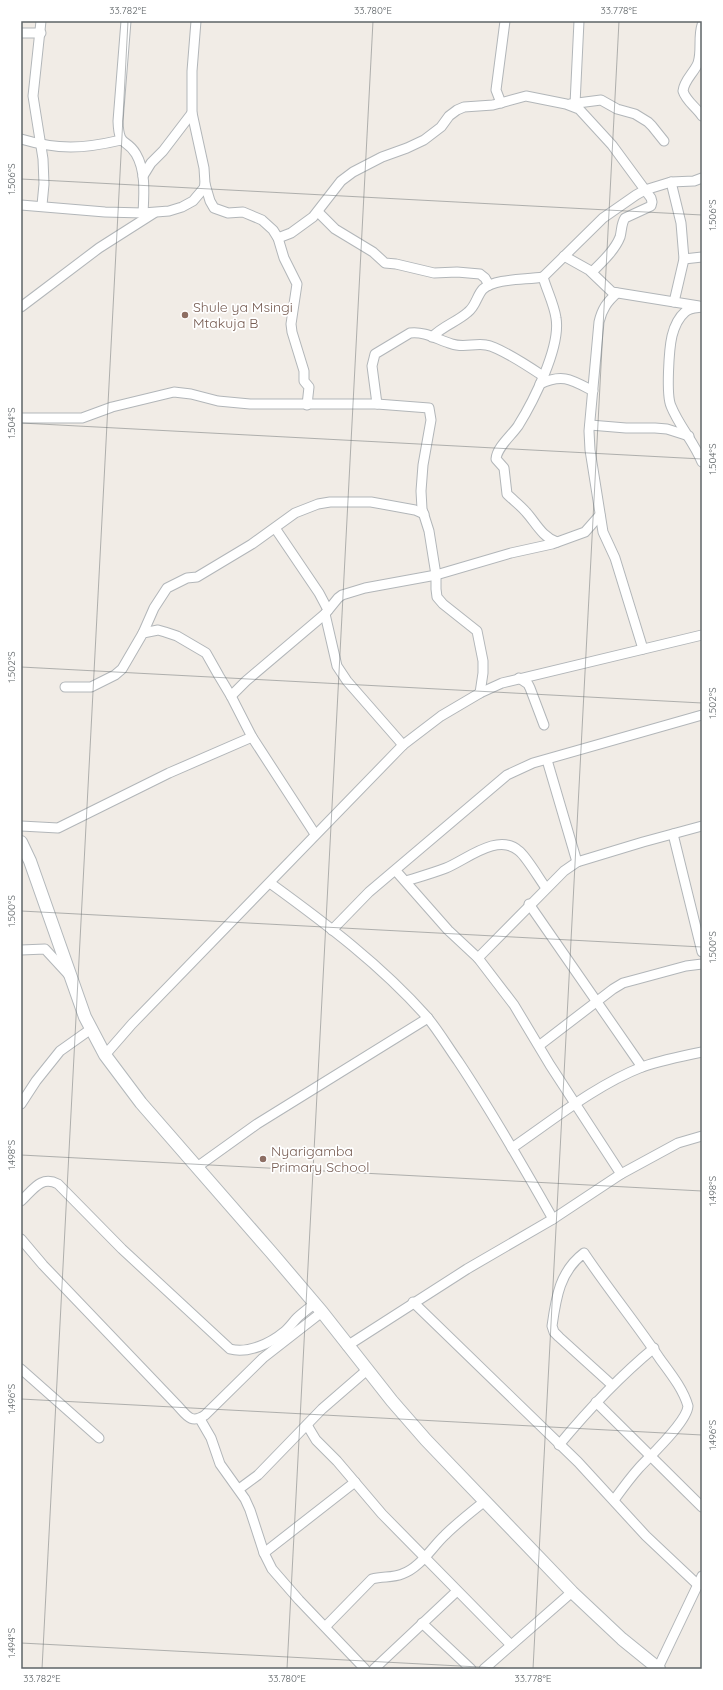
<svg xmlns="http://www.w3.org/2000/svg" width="723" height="1690" viewBox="0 0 723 1690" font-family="Quicksand,sans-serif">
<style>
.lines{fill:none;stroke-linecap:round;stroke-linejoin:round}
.street-casing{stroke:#b2b6b9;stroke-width:11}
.secondary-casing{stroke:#b3b8bb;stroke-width:14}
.street{stroke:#fff;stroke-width:9}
.secondary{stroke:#fff;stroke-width:12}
.ticks{fill:none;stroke:#5e6467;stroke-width:1;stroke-opacity:0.45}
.education-dot{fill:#8d6e63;stroke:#fff;stroke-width:1.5}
.labels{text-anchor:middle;stroke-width:3.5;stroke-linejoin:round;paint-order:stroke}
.education-label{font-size:14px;fill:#785e54;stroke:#fff;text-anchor:start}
.neatline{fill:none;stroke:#5e6467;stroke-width:1.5}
.ticks-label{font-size:10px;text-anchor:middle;fill:#5e6467}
</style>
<rect width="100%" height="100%" fill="#f1ece6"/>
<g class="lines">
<!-- street casing -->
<g class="street-casing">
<g id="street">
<path d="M 41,21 L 33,96 L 43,159 L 44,184 L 42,205"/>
<path d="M 126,21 L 118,121 C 119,149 126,137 136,154 C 146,171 144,194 143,213"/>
<path d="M 702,25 C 698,37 702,51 698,63 C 694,73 684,80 683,91 C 686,101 696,107 702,116"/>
<path d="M 21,33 L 41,33"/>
<path d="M 501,103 L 496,90 L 505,21"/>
<path d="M 570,104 L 601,100 L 617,109 L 635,114 L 648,122 L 652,126 L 664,141"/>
<path d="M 575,104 L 579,21"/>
<path d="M 21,139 C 58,150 83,149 121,140"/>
<path d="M 143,176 L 151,163 L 163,151 L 192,113"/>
<path d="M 671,182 L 681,223 L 684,259 L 674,302"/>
<path d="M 205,184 L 210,201 L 214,208 L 228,213 L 243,212 L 262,220 L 273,230 L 278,238 L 284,258 L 297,284 L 291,324 L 292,332 L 304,371 L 304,381 L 309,387 L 307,405"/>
<path d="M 21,205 L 105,212 L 143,213 L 169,211 L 182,207 L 193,201 L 204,188 L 205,184 L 204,168 L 192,113 L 192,71 L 196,21"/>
<path d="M 318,212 L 335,229 L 373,252 L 385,263 L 396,264 L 434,273 L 457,272 L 480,274 L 485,278 L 489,285"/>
<path d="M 278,238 L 291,233 L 313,217 L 341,181 L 353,172 L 382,157 L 407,148 L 424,140 L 441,127 L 449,116 L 457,110 L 464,107 L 493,105 L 526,96 L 566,104 L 579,109 L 612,145 L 651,198 L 652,202 L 651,206 L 625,218 C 621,224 622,230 620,237 C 615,250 602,262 592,272"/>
<path d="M 564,256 L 589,270 L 612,292 L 699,306"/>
<path d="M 684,259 L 702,257"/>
<path d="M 617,293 C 607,302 602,309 599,322 L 589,431 L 590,450 L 603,532 L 615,558 L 643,649"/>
<path d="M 21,307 L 99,248 L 154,213"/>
<path d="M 702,307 C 696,308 689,308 685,312 C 678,318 674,328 672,336 C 669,349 666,395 671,406 C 679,426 694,442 702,462"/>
<path d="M 432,337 C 444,325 457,322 468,312 C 476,306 477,295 483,289 C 496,278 526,280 543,277"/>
<path d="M 540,384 C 563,373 572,380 593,391"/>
<path d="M 377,404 L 372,366 L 375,354 L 410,333 C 425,331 438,340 452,344 C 463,348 475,343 486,345 C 499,347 531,368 543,376"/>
<path d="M 21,418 L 82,418 L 112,407 L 174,392 L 191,394 L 218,401 L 250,404 L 377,404 L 429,408 L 431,420 L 423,465 L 421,491 L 422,509 L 429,531 L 436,575 L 436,589 L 437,597 L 443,604 L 477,631 L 483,661 L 483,673 L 480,693"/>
<path d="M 590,425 L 626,428 L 655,428 L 667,429 L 689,436"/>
<path d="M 275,528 L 319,593 L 328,610"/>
<path d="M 557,542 C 542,537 536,523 526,512 C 520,505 513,500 507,494 L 504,468 L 496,459 C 497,447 511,436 518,426 C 533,402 561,347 556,318 C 554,304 547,291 543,277 L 603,218 L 636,195 L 645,190 L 671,182 L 694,181 L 702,178"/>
<path d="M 325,614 L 337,666 L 347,681 L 403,745"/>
<path d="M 143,633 L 154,608 L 167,588 L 187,578 L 197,577 L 252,544 L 295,513 L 318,504 L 330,502 L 371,502 L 415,510 L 424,514"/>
<path d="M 519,678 L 528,684 L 530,688 L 544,725"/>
<path d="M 65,687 L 91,687 L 115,675 L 122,669 L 143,633 L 158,630 L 165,632 L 177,636 L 206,653 L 219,676 L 231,696 L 252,737 L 315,834"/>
<path d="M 231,696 L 246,681 L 325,614 L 338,598 L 342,595 L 365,588 L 436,575 L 511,553 L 552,544 L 585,532 L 600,515"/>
<path d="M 547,760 L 577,862"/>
<path d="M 21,826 L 58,828 L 169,773 L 252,737"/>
<path d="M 673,834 L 702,952"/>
<path d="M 396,871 L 448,930 L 478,958 L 514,1005 L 550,1065 L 621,1174"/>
<path d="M 406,881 C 419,877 433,873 446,868 C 466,860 498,832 519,851 C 526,856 540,880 546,888"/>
<path d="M 270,883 C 325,923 381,965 427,1017 C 438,1030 448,1047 458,1061 C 492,1112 523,1166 553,1219"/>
<path d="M 529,904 L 642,1067"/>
<path d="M 332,930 L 369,892 L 507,775 L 533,763 L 702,715"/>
<path d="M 21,950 L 45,949 L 68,974"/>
<path d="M 478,958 L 564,871 L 577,862 L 643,842 L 702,826"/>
<path d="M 540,1045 L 613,989 L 623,983 L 638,979 L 686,966 L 702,964"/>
<path d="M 105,1055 L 132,1024 L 403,745 L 441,716 L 480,693 L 502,683 L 702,635"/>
<path d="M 21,1104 L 36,1081 L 60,1051 L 91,1029"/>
<path d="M 512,1148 C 553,1120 596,1085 642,1067 C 662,1060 682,1056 702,1052"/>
<path d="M 197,1167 L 257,1124 L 428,1018"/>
<path d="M 21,1201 C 33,1190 41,1175 58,1184 L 122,1249 L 230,1349 C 248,1354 271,1343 284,1332 C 289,1328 293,1322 297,1318 C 302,1313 308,1309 314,1304"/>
<path d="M 21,1239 L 43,1265 L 176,1404 C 186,1414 190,1425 205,1415 L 263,1358 L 322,1312"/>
<path d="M 413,1302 L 578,1462 L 646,1536 L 698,1585"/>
<path d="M 347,1346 L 467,1269 L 553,1219 L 621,1174 L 678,1143 L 702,1136"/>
<path d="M 21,1369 L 99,1438"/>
<path d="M 612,1385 L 559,1337 L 554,1332 L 552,1326 C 556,1297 560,1271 584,1253 C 608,1289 636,1323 660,1359 C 671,1374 683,1389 688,1406 C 687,1422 650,1456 639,1468 C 630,1478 622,1489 614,1500"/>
<path d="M 596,1402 L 702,1507"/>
<path d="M 200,1419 L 211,1438 L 220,1464 L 245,1499 L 250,1510 L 264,1553 L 272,1569 L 299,1600 L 365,1669"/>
<path d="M 307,1425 L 316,1440 L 337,1461 L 382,1514 L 511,1645"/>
<path d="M 559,1445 C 588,1410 619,1377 654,1348"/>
<path d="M 239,1489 L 258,1475 L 322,1409 L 367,1370"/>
<path d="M 264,1553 L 355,1482"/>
<path d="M 422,1623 L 471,1669"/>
<path d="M 326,1626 L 372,1579 C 382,1576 393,1578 402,1574 C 420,1568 432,1547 445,1535 C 457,1523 471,1512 485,1501"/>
<path d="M 658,1668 L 702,1576"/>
<path d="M 374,1669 L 457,1591"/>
<path d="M 484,1669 L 572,1592"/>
</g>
</g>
<!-- secondary casing -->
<g class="secondary-casing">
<path id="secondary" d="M 21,842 L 30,861 L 85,1017 L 105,1055 L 141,1103 L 271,1252 L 322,1312 L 392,1401 L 426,1440 L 572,1592 L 622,1639 L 659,1669"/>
</g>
<!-- street -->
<use href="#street" class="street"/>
<!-- secondary -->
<use href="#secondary" class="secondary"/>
</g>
<!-- ticks -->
<path class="ticks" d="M 21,179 L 702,215M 21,423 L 702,459M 21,667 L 702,703M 21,911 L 702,947M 21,1155 L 702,1191M 21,1399 L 702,1435M 21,1643 L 517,1669M 42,1669 L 128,21M 287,1669 L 373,21M 533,1669 L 619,21"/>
<!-- markers -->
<g class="education-dot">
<circle cx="185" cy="315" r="4"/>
<circle cx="263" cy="1159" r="4"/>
</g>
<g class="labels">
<!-- education labels -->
<g class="education-label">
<text x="193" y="312">Shule ya Msingi<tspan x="193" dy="16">Mtakuja B</tspan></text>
<text x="271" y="1156">Nyarigamba<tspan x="271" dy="16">Primary School</tspan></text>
</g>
</g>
<!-- border -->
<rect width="723" height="1690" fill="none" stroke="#ffffff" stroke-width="44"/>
<rect x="22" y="22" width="679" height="1646" class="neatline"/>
<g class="ticks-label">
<text x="128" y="14">33.782°E</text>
<text x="373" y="14">33.780°E</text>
<text x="619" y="14">33.778°E</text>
<text transform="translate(11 179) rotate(-90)" y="4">1.506°S</text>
<text transform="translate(712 215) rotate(-90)" y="4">1.506°S</text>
<text transform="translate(11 423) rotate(-90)" y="4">1.504°S</text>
<text transform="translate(712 459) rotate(-90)" y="4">1.504°S</text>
<text transform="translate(11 667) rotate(-90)" y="4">1.502°S</text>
<text transform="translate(712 703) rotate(-90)" y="4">1.502°S</text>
<text transform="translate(11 911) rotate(-90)" y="4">1.500°S</text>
<text transform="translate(712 947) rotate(-90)" y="4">1.500°S</text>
<text transform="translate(11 1155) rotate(-90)" y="4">1.498°S</text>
<text transform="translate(712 1191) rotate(-90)" y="4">1.498°S</text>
<text transform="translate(11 1399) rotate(-90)" y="4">1.496°S</text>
<text transform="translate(712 1435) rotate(-90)" y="4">1.496°S</text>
<text transform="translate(11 1643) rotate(-90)" y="4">1.494°S</text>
<text x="42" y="1682">33.782°E</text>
<text x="287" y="1682">33.780°E</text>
<text x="533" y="1682">33.778°E</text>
</g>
</svg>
